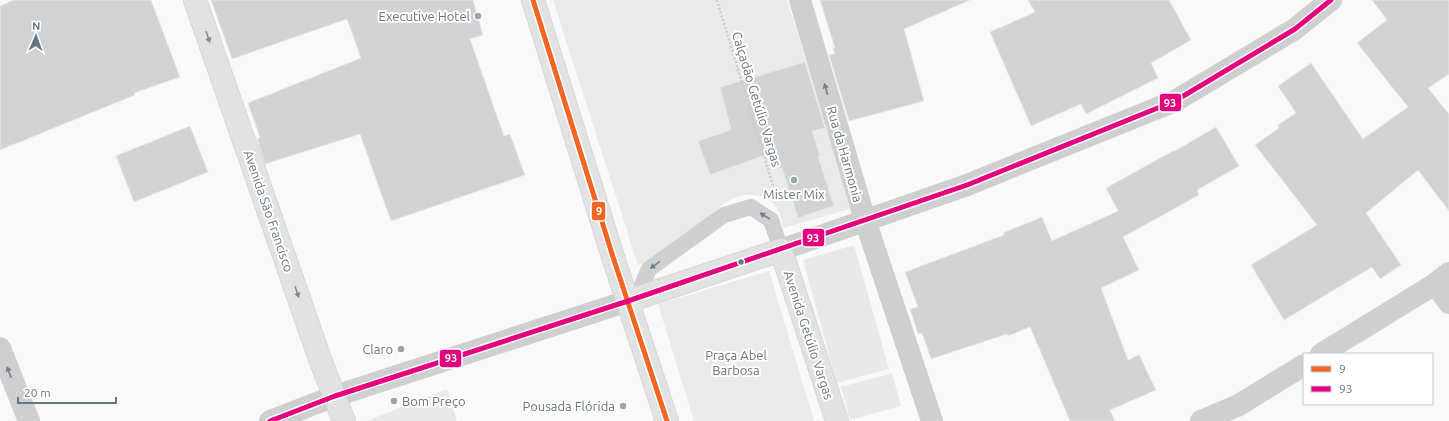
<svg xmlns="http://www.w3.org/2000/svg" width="1449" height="421" viewBox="0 0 1449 421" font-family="Ubuntu,sans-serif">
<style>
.built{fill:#e8e9e9}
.green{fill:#e8ebe6}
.building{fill:#d0d2d3;stroke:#e8e8e8}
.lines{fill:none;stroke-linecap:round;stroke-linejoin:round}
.secondary-casing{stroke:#d5d6d7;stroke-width:24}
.path{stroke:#cbcccd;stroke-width:2.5;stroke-dasharray:2 2;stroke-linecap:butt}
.lane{stroke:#cecfd0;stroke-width:16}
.street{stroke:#cecfd0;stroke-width:22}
.secondary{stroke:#e1e2e2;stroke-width:22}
.bus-1-casing{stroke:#fff;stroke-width:8}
.bus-2-casing{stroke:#fff;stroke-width:8}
.bus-1{stroke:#f26522;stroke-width:5}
.bus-2{stroke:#e5007d;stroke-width:5}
.oneway{fill:#7e8c96}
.oneway2{fill:#707f8b}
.poi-dot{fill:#99a4ac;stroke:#fff;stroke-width:1.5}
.bus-dot{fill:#657683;stroke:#fff;stroke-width:1.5}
.labels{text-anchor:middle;stroke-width:4;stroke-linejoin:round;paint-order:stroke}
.poi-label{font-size:13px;fill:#657683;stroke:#fff;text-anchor:end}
.street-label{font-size:13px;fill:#657683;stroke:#fff}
.park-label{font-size:13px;fill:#687a64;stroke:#fff}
.line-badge{stroke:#fff;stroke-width:1.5}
.badge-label{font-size:11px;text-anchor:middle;font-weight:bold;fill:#fff}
</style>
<rect width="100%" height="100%" fill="#f9f9f9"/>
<!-- built -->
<g class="built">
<path d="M 854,245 L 889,369 L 837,383 L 803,260 Z"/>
<path d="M 892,373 L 901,406 L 850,420 L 841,387 Z"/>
<path d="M 447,389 L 457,421 L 367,421 Z"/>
</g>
<!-- green -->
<g class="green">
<path d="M 553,0 L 787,0 L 853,208 L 783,228 C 782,223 781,217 779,212 C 769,191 743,191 726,202 L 661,256 L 638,265 Z"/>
<path d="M 769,271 L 814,421 L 694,421 L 658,304 Z"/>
</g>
<!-- building -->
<g class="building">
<path d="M 14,0 L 151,0 L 180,77 L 134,93 L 135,95 L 0,150 L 0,6 Z"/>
<path d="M 211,0 L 473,0 L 483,35 L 470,39 L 504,136 L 510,134 L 525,175 L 391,221 L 360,134 L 265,164 L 257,139 L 260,138 L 248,103 L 361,58 L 347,19 L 232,59 Z"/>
<path d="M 820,0 L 970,0 L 904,29 L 924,101 L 849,121 L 829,55 L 835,54 L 833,48 L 835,48 Z"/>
<path d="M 1028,0 L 1169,0 L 1191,40 L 1151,63 L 1158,78 L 1086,114 L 1081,104 L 1031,126 L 990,32 L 1035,12 Z"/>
<path d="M 1372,0 L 1449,0 L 1449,74 L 1428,88 L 1449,114 L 1449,211 L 1418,170 L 1366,213 L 1401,265 L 1380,279 L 1372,267 L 1284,320 L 1251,265 L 1317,225 L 1255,145 L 1279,128 L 1278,125 L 1296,113 L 1278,86 L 1311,63 L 1363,139 L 1408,107 L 1357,43 L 1387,20 Z"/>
<path d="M 805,62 L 825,128 L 812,131 L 820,155 L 818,156 L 834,206 L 798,218 L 782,168 L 780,169 L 774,152 L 710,175 L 698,141 L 731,130 L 720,87 Z"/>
<path d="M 190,126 L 208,172 L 134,202 L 116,156 Z"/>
<path d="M 1216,127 L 1239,166 L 1197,190 L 1199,195 L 1123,237 L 1139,270 L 1101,288 L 1128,360 L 1139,355 L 1156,390 L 1110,410 L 1115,421 L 1070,421 L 1030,327 L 1008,336 L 1007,334 L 931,359 L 922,333 L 918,334 L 910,309 L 918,307 L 905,272 L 1004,235 L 1003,233 L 1042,217 L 1052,241 L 1118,211 L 1106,188 L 1175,150 L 1175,151 Z"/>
</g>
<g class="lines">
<!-- secondary casing -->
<g class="secondary-casing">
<g id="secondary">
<path d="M 195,0 L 320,359 L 344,421"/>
<path d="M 533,0 L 613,257 L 667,421"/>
<path d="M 628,301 L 781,250 L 837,421"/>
</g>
</g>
<!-- path -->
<path class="path" d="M 717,0 L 775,192"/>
<!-- lane -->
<path class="lane" d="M 636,299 L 649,269 L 724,215 L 751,207 L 771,220 L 781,250"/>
<!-- street -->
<g class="street">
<path d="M 800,0 L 865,220 L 932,421"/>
<path d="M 781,250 L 967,185 L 1175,101 L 1295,29 L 1331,0"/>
<path d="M 1435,284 L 1449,303"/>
<path d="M 0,348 L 29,421"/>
<path d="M 1321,354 L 1435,284 L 1449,273"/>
<path d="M 270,421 L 335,396 L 628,301"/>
<path d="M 1201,421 L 1237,406 L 1304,365"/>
</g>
<!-- secondary -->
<use href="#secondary" class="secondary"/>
<!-- bus-1 casing -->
<g class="bus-1-casing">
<path id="bus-1" d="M 533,0 L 613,257 L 667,421"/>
</g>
<!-- bus-2 casing -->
<g class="bus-2-casing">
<path id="bus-2" d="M 270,421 L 335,396 L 628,301 L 967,185 L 1175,101 L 1295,29 L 1331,0"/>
</g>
<!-- bus-1 -->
<use href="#bus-1" class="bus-1"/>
<!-- bus-2 -->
<use href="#bus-2" class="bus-2"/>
</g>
<!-- one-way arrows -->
<defs><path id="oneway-solid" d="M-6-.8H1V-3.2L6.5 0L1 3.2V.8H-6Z"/></defs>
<g class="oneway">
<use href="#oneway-solid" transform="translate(208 37) rotate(71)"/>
<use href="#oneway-solid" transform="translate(297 292) rotate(71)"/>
</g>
<g class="oneway2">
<use href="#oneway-solid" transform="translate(826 89) rotate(-106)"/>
<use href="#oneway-solid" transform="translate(765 216) rotate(-148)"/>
<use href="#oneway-solid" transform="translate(655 265) rotate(144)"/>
<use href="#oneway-solid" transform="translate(9 372) rotate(-111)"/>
</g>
<!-- markers -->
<g class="poi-dot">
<circle cx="478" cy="16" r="4"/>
<circle cx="794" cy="180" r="4"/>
<circle cx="401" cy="349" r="4"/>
<circle cx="394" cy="401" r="4"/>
<circle cx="623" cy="406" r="4"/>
</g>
<circle class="bus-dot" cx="741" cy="262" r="3.5"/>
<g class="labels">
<!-- poi labels -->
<g class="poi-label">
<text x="470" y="21">Executive Hotel</text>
<text x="794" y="199" text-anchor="middle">Mister Mix</text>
<text x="393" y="354">Claro</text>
<text x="402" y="406" text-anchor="start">Bom Preço</text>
<text x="615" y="411">Pousada Flórida</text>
</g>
<!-- street labels -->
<g class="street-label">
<text transform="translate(757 99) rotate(73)" y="5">Calçadão Getúlio Vargas</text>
<text transform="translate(845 154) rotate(74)" y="5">Rua da Harmonia</text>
<text transform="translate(269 211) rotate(71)" y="5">Avenida São Francisco</text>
<text transform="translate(809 335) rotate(72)" y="5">Avenida Getúlio Vargas</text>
</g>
<!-- park labels -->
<g class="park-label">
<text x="736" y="360">Praça Abel<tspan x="736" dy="15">Barbosa</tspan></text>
</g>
</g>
<g class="line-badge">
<rect x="1159" y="93" width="23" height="19" rx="4" fill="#e5007d"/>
<rect x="591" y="201" width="15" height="20" rx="4" fill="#f26522"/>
<rect x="802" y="228" width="23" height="19" rx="4" fill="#e5007d"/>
<rect x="439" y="349" width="23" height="19" rx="4" fill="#e5007d"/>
</g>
<g class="badge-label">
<text x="1170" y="107">93</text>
<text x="599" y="215">9</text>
<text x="813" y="242">93</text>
<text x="451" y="362">93</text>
</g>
<!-- legend -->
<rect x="1303" y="353" width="130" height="52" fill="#ffffff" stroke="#c1c8cd"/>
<rect x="1311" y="366" width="20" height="6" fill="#f26522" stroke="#c1c8cd"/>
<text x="1339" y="373" font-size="12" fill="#657683">9</text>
<rect x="1311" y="386" width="20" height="6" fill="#e5007d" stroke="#c1c8cd"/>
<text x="1339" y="393" font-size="12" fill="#657683">93</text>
<!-- north arrow -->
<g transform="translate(36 36) rotate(2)" stroke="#ffffff" stroke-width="3" paint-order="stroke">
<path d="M0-3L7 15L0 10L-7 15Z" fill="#657683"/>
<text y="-6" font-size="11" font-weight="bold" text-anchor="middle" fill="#657683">N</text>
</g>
<!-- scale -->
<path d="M18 397v6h98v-6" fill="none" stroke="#657683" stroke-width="2"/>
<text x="24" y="397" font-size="12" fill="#657683" stroke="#ffffff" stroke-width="3" paint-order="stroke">20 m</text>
</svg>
